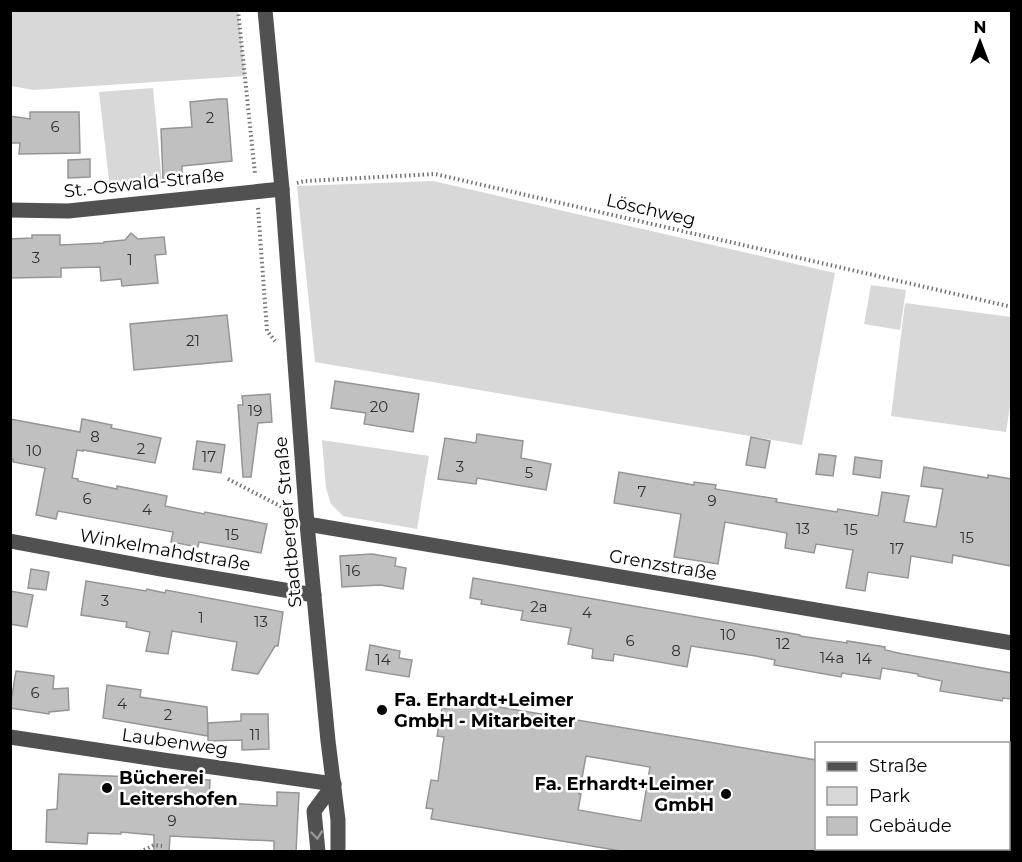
<svg xmlns="http://www.w3.org/2000/svg" width="1022" height="862" viewBox="0 0 1022 862" font-family="Montserrat,sans-serif">
<style>
.green{fill:#d8d8d8}
.building{fill:#c0c0c0;stroke:#959595;stroke-width:1.5;fill-rule:evenodd}
.lines{fill:none;stroke-linecap:round;stroke-linejoin:round}
.path{stroke:#737373;stroke-width:4;stroke-dasharray:1.5 3;stroke-linecap:butt}
.minor{stroke:#515151;stroke-width:15}
.oneway{stroke:#979797}
.poi-dot{fill:#000;stroke:#fff;stroke-width:2}
.labels{text-anchor:middle;stroke-width:5;stroke-linejoin:round;paint-order:stroke}
.number-label{font-size:15px;fill:#303030}
.street-label{font-size:18px;fill:#000;stroke:#fff}
.poi-label{font-size:18px;font-weight:bold;fill:#000;stroke:#fff;text-anchor:start}
</style>
<rect width="100%" height="100%" fill="#fff"/>
<!-- green -->
<g class="green">
<path d="M 10,11 L 238,11 L 245,76 L 33,90 L 11,86 Z"/>
<path d="M 153,88 L 162,183 L 110,189 L 99,92 Z"/>
<path d="M 433,181 L 835,273 L 802,445 L 315,362 L 297,186 Z"/>
<path d="M 871,285 L 906,290 L 900,330 L 864,324 Z"/>
<path d="M 905,303 L 1011,317 L 1012,393 L 1006,432 L 891,416 Z"/>
<path d="M 322,440 L 429,456 L 417,529 L 343,516 L 331,504 L 326,488 Z"/>
</g>
<!-- building -->
<g class="building">
<path d="M 219,99 L 227,99 L 232,161 L 182,166 L 182,177 L 163,179 L 161,129 L 192,127 L 190,102 Z"/>
<path d="M 30,112 L 79,112 L 80,153 L 19,154 L 20,143 L 10,143 L 10,116 L 30,119 Z"/>
<path d="M 90,159 L 90,177 L 68,178 L 68,160 Z"/>
<path d="M 131,233 L 138,239 L 164,237 L 166,254 L 155,255 L 158,283 L 122,286 L 121,279 L 101,281 L 100,267 L 61,268 L 61,277 L 10,278 L 10,239 L 32,238 L 32,235 L 60,235 L 60,245 L 104,243 L 104,242 L 125,240 Z"/>
<path d="M 227,315 L 232,361 L 134,370 L 130,324 Z"/>
<path d="M 335,381 L 419,394 L 413,432 L 364,424 L 366,413 L 331,408 Z"/>
<path d="M 270,394 L 272,422 L 258,423 L 251,477 L 243,477 L 238,405 L 243,405 L 242,396 Z"/>
<path d="M 10,419 L 80,432 L 82,419 L 112,425 L 111,428 L 161,438 L 155,463 L 83,450 L 83,451 L 77,450 L 72,478 L 78,479 L 78,481 L 117,489 L 117,486 L 167,496 L 165,506 L 204,514 L 205,512 L 267,524 L 261,553 L 199,542 L 198,547 L 171,542 L 173,532 L 58,511 L 56,519 L 36,515 L 45,468 L 13,462 L 13,459 L 10,458 Z"/>
<path d="M 477,434 L 523,441 L 521,458 L 551,464 L 546,490 L 477,478 L 476,484 L 438,479 L 445,438 L 476,443 Z"/>
<path d="M 751,437 L 770,441 L 765,468 L 746,465 Z"/>
<path d="M 197,441 L 225,445 L 221,473 L 193,469 Z"/>
<path d="M 819,454 L 836,456 L 833,476 L 816,474 Z"/>
<path d="M 855,457 L 882,461 L 880,478 L 853,474 Z"/>
<path d="M 924,467 L 988,478 L 988,475 L 1011,479 L 1011,566 L 953,555 L 952,563 L 911,556 L 908,578 L 868,572 L 865,591 L 846,588 L 853,550 L 816,544 L 814,553 L 785,548 L 787,533 L 725,522 L 718,564 L 674,557 L 681,514 L 614,503 L 619,472 L 694,485 L 694,482 L 716,485 L 715,489 L 777,499 L 776,502 L 837,512 L 838,509 L 878,516 L 882,492 L 909,496 L 904,522 L 936,527 L 943,489 L 921,486 Z"/>
<path d="M 372,554 L 396,558 L 395,566 L 406,568 L 403,589 L 380,585 L 342,587 L 340,556 Z"/>
<path d="M 31,569 L 49,572 L 46,590 L 28,588 Z"/>
<path d="M 473,578 L 800,635 L 800,636 L 847,643 L 847,641 L 885,647 L 885,650 L 903,654 L 1011,673 L 1011,699 L 1003,698 L 1002,701 L 940,691 L 942,681 L 918,676 L 918,674 L 882,668 L 880,679 L 842,673 L 841,677 L 774,665 L 775,660 L 756,656 L 691,646 L 687,667 L 614,654 L 613,661 L 592,658 L 593,649 L 568,644 L 571,628 L 521,620 L 523,611 L 481,604 L 482,600 L 470,598 Z"/>
<path d="M 86,581 L 146,591 L 147,589 L 165,593 L 166,590 L 283,612 L 278,646 L 275,646 L 258,674 L 232,670 L 237,642 L 172,631 L 168,654 L 146,651 L 150,632 L 126,627 L 127,622 L 81,615 Z"/>
<path d="M 10,591 L 33,595 L 27,627 L 10,624 Z"/>
<path d="M 370,645 L 400,651 L 399,658 L 412,660 L 409,677 L 366,670 Z"/>
<path d="M 16,671 L 54,676 L 53,689 L 68,688 L 69,710 L 49,712 L 49,714 L 10,708 Z"/>
<path d="M 107,685 L 141,690 L 140,697 L 207,707 L 208,736 L 103,718 Z"/>
<path d="M 451,699 L 816,760 L 816,852 L 627,852 L 431,819 L 433,809 L 426,808 L 431,780 L 438,781 L 444,737 L 437,736 L 442,708 L 449,709 ZM 586,756 L 650,767 L 641,821 L 578,810 L 581,794 L 579,794 Z"/>
<path d="M 241,714 L 268,714 L 269,749 L 242,750 L 242,740 L 208,741 L 208,723 L 241,721 Z"/>
<path d="M 59,774 L 210,780 L 209,802 L 277,806 L 277,792 L 299,793 L 296,852 L 274,852 L 274,841 L 170,836 L 169,852 L 154,852 L 154,835 L 121,832 L 121,834 L 88,833 L 87,844 L 46,842 L 47,810 L 57,809 Z"/>
</g>
<g class="lines">
<!-- path -->
<g class="path">
<path d="M 238,10 L 255,174"/>
<path d="M 297,183 L 305,181 L 435,174 L 1012,307"/>
<path d="M 258,208 L 267,331 L 275,341"/>
<path d="M 228,479 L 284,508 L 289,508"/>
<path d="M 140,852 L 154,845 L 162,846"/>
</g>
<!-- minor -->
<g class="minor">
<path d="M 265,10 L 282,189 L 307,524 L 328,741 L 338,820 L 338,852"/>
<path d="M 10,210 L 68,211 L 282,189"/>
<path d="M 307,524 L 1012,643"/>
<path d="M 10,541 L 160,569 L 314,595"/>
<path d="M 10,737 L 163,760 L 334,784"/>
<path d="M 318,852 L 314,811 L 334,784"/>
</g>
</g>
<!-- one-way arrows -->
<defs><path id="oneway-chevron" d="M-2-3.5L2.5 0L-2 3.5" fill="none" stroke-width="1.6" stroke-linecap="round" stroke-linejoin="round" transform="scale(1.5)"/></defs>
<use class="oneway" href="#oneway-chevron" transform="translate(317 835) rotate(84)"/>
<!-- markers -->
<g class="poi-dot">
<circle cx="382" cy="710" r="6"/>
<circle cx="107" cy="788" r="6"/>
<circle cx="726" cy="794" r="6"/>
</g>
<g class="labels">
<!-- number labels -->
<g class="number-label">
<text x="210" y="123">2</text>
<text x="55" y="132">6</text>
<text x="36" y="263">3</text>
<text x="130" y="265">1</text>
<text x="193" y="346">21</text>
<text x="379" y="412">20</text>
<text x="255" y="416">19</text>
<text x="95" y="442">8</text>
<text x="141" y="454">2</text>
<text x="34" y="456">10</text>
<text x="209" y="462">17</text>
<text x="460" y="472">3</text>
<text x="529" y="478">5</text>
<text x="642" y="497">7</text>
<text x="87" y="504">6</text>
<text x="712" y="506">9</text>
<text x="147" y="515">4</text>
<text x="803" y="534">13</text>
<text x="851" y="535">15</text>
<text x="232" y="540">15</text>
<text x="967" y="543">15</text>
<text x="897" y="554">17</text>
<text x="353" y="576">16</text>
<text x="105" y="606">3</text>
<text x="539" y="612">2a</text>
<text x="587" y="618">4</text>
<text x="201" y="623">1</text>
<text x="261" y="627">13</text>
<text x="728" y="640">10</text>
<text x="630" y="646">6</text>
<text x="783" y="649">12</text>
<text x="676" y="656">8</text>
<text x="832" y="663">14a</text>
<text x="864" y="664">14</text>
<text x="383" y="665">14</text>
<text x="35" y="698">6</text>
<text x="122" y="709">4</text>
<text x="168" y="720">2</text>
<text x="255" y="740">11</text>
<text x="172" y="826">9</text>
</g>
<!-- street labels -->
<g class="street-label">
<text transform="translate(144 183) rotate(-6)" y="6">St.-Oswald-Straße</text>
<text transform="translate(651 210) rotate(13)" y="6">Löschweg</text>
<text transform="translate(288 522) rotate(-95)" y="6">Stadtberger Straße</text>
<text transform="translate(165 550) rotate(10)" y="6">Winkelmahdstraße</text>
<text transform="translate(663 565) rotate(10)" y="6">Grenzstraße</text>
<text transform="translate(175 742) rotate(8)" y="6">Laubenweg</text>
</g>
<!-- poi labels -->
<g class="poi-label">
<text x="394" y="706">Fa. Erhardt+Leimer<tspan x="394" dy="21">GmbH - Mitarbeiter</tspan></text>
<text x="119" y="784">Bücherei<tspan x="119" dy="21">Leitershofen</tspan></text>
<text x="714" y="790" text-anchor="end">Fa. Erhardt+Leimer<tspan x="714" dy="21">GmbH</tspan></text>
</g>
</g>
<!-- border -->
<rect width="1022" height="862" fill="none" stroke="#000000" stroke-width="24"/>
<!-- legend -->
<rect x="815" y="742" width="195" height="108" fill="#ffffff" stroke="#999999" stroke-width="1.5"/>
<rect x="827" y="762" width="30" height="9" fill="#515151" stroke="#999999" stroke-width="1.5"/>
<text x="869" y="772" font-size="18" fill="#000000">Straße</text>
<rect x="827" y="787" width="30" height="18" fill="#d8d8d8" stroke="#999999" stroke-width="1.5"/>
<text x="869" y="802" font-size="18" fill="#000000">Park</text>
<rect x="827" y="817" width="30" height="18" fill="#c0c0c0" stroke="#999999" stroke-width="1.5"/>
<text x="869" y="832" font-size="18" fill="#000000">Gebäude</text>
<!-- north arrow -->
<g transform="translate(980 42)" stroke="#ffffff" stroke-width="4.5" paint-order="stroke">
<path d="M0-4.5L10 22L0 15L-10 22Z" fill="#000000"/>
<text y="-9" font-size="16" font-weight="bold" text-anchor="middle" fill="#000000">N</text>
</g>
</svg>
